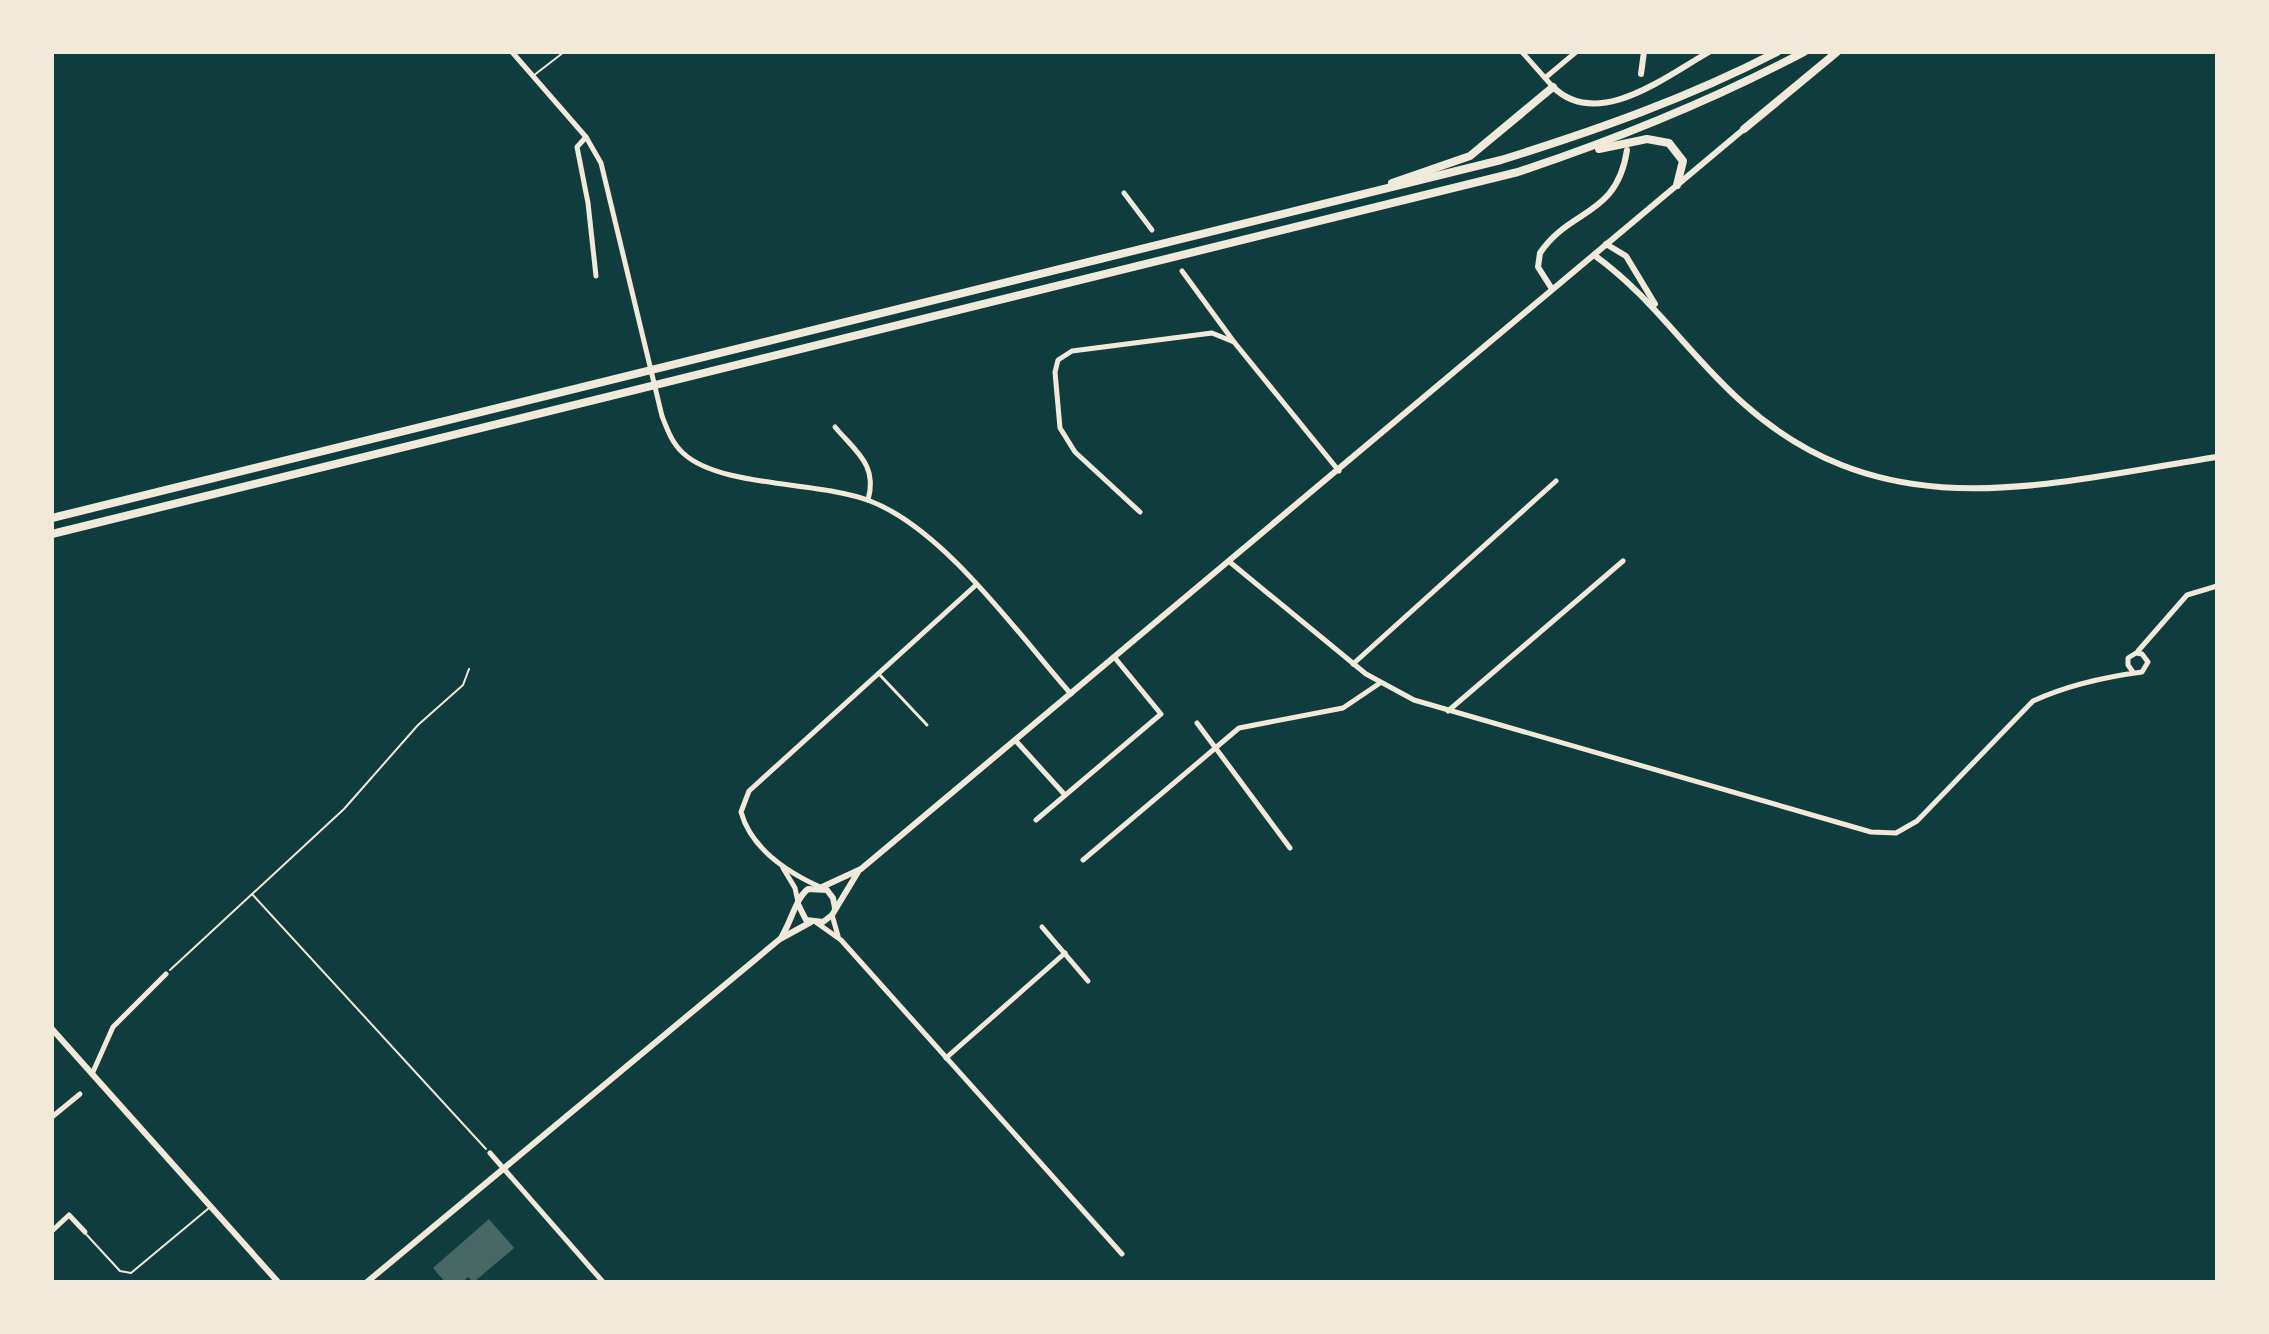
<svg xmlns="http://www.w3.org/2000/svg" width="2269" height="1334" viewBox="0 0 2269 1334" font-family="'Roboto Serif',serif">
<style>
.building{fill:#486865}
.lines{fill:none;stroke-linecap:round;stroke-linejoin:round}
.path{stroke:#f1e9da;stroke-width:2}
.service{stroke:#f1e9da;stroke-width:2}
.pedestrian{stroke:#f1e9da;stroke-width:3}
.minor{stroke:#f1e9da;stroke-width:5}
.tertiary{stroke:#f1e9da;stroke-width:6}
.motorway{stroke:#f1e9da;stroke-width:8}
</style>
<rect width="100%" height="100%" fill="#0f3d3e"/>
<!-- building -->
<path class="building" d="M 489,1219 L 514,1248 L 474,1282 L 468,1277 L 462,1282 L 445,1282 L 433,1268 Z"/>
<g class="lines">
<!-- path -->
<g class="path">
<path d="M 252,894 L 486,1149"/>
<path d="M 170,970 L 344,809 L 418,725 L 463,685 L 469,669"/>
</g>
<!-- service -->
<g class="service">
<path d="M 533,76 L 564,52"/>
<path d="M 85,1233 L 120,1271 L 131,1273 L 209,1208"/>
</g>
<!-- pedestrian -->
<path class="pedestrian" d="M 878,673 L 927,725"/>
<!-- minor -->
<g class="minor">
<path d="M 512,52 L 586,137 L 601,163 L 662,416 C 667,429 672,443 683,453 C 720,488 820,481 870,501 C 944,529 1018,634 1071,694"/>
<path d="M 1522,52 L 1553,87"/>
<path d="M 1545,78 L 1576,52"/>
<path d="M 586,137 L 577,147 L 588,203 L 596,276"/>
<path d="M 1124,193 L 1152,230"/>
<path d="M 1182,271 L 1234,342 L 1339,471"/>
<path d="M 835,427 C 856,452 878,465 868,500"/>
<path d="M 1140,512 L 1075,452 L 1060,428 L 1055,372 L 1058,360 L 1072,351 L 1212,333 L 1234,342"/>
<path d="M 1231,563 L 1366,674 L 1414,700 L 1871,832 L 1896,833 L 1917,821 L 2033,701 C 2068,685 2104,677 2142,672 L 2148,662 L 2142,654 L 2136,653 L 2128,658 L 2128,665 L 2133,672"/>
<path d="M 2138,651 L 2187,595 L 2217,586"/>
<path d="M 1353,664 L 1556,481"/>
<path d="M 1448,711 L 1623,561"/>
<path d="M 1197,723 L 1290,848"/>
<path d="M 1016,741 L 1065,795"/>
<path d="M 1036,820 L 1161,714 L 1115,658"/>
<path d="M 1083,860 L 1239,728 L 1343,708 L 1380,683"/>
<path d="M 783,868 L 795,888 L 798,902"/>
<path d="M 820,887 C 787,872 751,848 741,812 L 749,791 L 976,585"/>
<path d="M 832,915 L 838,936"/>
<path d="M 817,923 L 841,940 L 1122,1254"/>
<path d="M 1042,927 L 1088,981"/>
<path d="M 946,1058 L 1065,953"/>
<path d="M 92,1074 L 113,1027 L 166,974"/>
<path d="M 52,1117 L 80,1094"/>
<path d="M 490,1153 L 603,1282"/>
<path d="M 52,1231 L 69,1215 L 85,1232"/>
</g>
<!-- tertiary -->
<g class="tertiary">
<path d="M 1641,74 L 1644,52"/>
<path d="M 1553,87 C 1598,131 1666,76 1709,52"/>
<path d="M 1606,244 L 1626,256 L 1655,304"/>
<path d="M 1594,255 C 1653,297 1690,357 1744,404 C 1888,532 2048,483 2217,457"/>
<path d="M 1552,289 L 1538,267 L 1540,253 C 1570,208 1617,217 1627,150"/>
<path d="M 822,887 L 861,869 L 1744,129"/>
<path d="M 798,904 L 806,920 L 823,922 L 832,915 L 858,872"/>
<path d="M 782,936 C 791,922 796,898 808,889 L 827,890 L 833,898 L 835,908"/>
<path d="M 52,1029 L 278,1282"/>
<path d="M 367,1282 L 780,939 L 811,922"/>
</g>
<!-- motorway -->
<g class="motorway">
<path d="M 1744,129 L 1837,52"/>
<path d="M 1599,149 L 1647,139 L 1669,143 L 1683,161 L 1677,185"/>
<path d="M 1392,183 L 1470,156 L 1553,87"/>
<path d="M 52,518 L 1501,160 C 1597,130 1688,98 1777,52"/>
<path d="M 52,534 L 1518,172 C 1617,139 1711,101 1804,52"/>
</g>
</g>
<!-- border -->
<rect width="2269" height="1334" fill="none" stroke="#f1e9da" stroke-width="108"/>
</svg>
